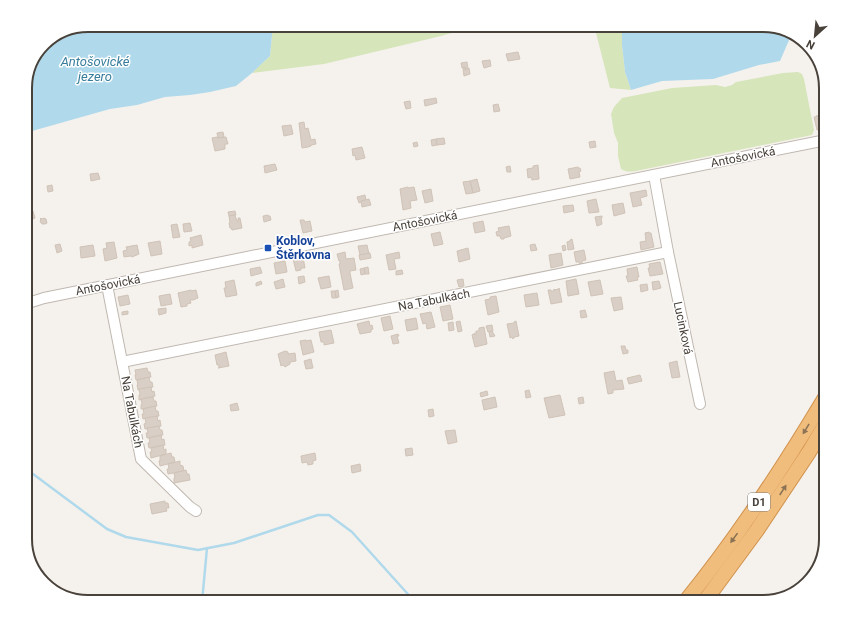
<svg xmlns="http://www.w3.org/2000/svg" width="851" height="627" viewBox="0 0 851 627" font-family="Roboto,sans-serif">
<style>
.green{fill:#d6e5ba}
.water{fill:#b0d9eb}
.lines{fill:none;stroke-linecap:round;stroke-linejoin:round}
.stream{stroke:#b0d9eb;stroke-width:2.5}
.building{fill:#d9cfc6;stroke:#d0c3b7}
.minor-casing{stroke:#c0b8b0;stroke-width:12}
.highway-casing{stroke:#d0914c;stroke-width:16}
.minor{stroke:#fff;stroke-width:10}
.highway{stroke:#f1bd7c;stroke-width:14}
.oneway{fill:#8c7355}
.transit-dot{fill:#1a4fb4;stroke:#fff;stroke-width:1.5}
.labels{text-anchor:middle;stroke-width:3;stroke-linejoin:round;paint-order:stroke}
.shield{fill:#fff;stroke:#807b76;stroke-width:1}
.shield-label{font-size:11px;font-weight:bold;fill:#49423b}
.street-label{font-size:12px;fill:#49423b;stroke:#fff}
.transit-label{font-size:12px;font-weight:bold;fill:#164399;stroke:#fff;text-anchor:start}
.water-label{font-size:13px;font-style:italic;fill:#387d9c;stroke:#fff}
.rim{fill:none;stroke:#49423b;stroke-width:2}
</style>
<rect width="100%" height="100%" fill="#f5f2ed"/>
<!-- green -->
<g class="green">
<path d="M 273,25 L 482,25 L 437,37 L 324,64 L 252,73 L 270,56 Z"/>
<path d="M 594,25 L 622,25 L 622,45 L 625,72 L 631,90 L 610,88 Z"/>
<path d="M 798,72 L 802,74 L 804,79 L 814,130 L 812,135 L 636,171 C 630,172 626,172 621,169 L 618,156 L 618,143 L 614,133 L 611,114 L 614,107 L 622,98 L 672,88 L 716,85 L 725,87 L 732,85 L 736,82 L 783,73 Z"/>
</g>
<!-- water -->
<g class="water">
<path d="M 88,25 L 273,25 L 270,56 L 252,73 L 236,86 L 210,92 L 190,95 L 165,97 L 137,105 L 110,109 L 25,133 L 25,84 L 46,41 Z"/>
<path d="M 622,25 L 763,25 L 794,35 L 790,38 L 780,61 L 759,65 L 713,79 L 662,81 L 631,90 L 625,72 L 622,45 Z"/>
</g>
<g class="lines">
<!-- stream -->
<g class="stream">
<path d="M 25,468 L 107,529 L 126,537 L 198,550 L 234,543 L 318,515 L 329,515 L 352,532 L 415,602"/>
<path d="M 202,602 L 207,548"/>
</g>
</g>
<!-- building -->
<g class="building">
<path d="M 518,52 L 520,59 L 508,61 L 506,54 Z"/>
<path d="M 490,60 L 491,66 L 484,68 L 482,61 Z"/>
<path d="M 467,62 L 468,69 L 465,70 L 465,67 L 462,68 L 461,63 Z"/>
<path d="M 465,67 L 465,70 L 469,68 L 470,74 L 464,76 L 463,68 Z"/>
<path d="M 436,98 L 437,103 L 425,106 L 424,100 Z"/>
<path d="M 410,101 L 411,108 L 406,109 L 404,102 Z"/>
<path d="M 498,104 L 500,111 L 494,112 L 493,105 Z"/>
<path d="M 826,111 L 826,123 L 825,123 L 823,112 Z"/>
<path d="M 823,112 L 826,128 L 817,130 L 814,117 L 816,117 L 816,116 L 820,115 L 820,113 Z"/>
<path d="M 304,122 L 305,129 L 308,128 L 311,140 L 315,139 L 316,144 L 311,145 L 311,146 L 308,147 L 302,148 L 299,123 Z"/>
<path d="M 291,125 L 293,134 L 284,136 L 282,126 Z"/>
<path d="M 223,132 L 224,137 L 218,138 L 217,133 Z"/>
<path d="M 217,137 L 218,138 L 226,137 L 228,144 L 225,144 L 225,149 L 215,151 L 212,138 Z"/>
<path d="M 444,138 L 445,144 L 437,145 L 436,139 Z"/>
<path d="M 436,139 L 437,145 L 432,146 L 431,140 Z"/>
<path d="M 595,141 L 596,147 L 590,148 L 589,142 Z"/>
<path d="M 417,142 L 418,146 L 414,147 L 413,143 Z"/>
<path d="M 362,147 L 365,158 L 356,160 L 355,155 L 353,156 L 352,149 Z"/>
<path d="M 275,164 L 277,170 L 265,173 L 264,166 Z"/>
<path d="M 538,165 L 539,179 L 532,180 L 531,177 L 528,178 L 527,169 L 533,168 L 533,166 Z"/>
<path d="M 510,166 L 511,172 L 507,172 L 506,167 Z"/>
<path d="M 578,167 L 578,168 L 580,168 L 581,171 L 579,172 L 580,177 L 570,179 L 568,169 Z"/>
<path d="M 98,173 L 100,179 L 91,181 L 90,174 Z"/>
<path d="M 477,179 L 480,191 L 473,193 L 470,181 Z"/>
<path d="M 470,181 L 473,193 L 466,194 L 463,182 Z"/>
<path d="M 52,185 L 53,191 L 48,192 L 47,186 Z"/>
<path d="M 408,187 L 408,188 L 414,187 L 417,200 L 410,201 L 411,208 L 403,210 L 400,189 Z"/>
<path d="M 431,189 L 433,201 L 425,203 L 422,191 Z"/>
<path d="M 646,190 L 647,196 L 640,198 L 642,205 L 633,207 L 630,193 Z"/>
<path d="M 30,194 L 31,200 L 25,202 L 25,195 Z"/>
<path d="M 365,195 L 366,200 L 362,201 L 361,202 L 359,203 L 357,197 Z"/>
<path d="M 369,199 L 371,205 L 362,207 L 361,201 Z"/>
<path d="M 596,199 L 599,212 L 589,213 L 587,201 Z"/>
<path d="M 623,203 L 625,213 L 614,216 L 612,205 Z"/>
<path d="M 573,205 L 574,211 L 564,213 L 563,206 Z"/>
<path d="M 30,207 L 31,212 L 25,213 L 25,208 Z"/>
<path d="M 33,211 L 35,218 L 28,220 L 26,213 Z"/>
<path d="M 235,211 L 236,215 L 229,216 L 228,212 Z"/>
<path d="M 235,215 L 236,219 L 237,219 L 237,221 L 239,221 L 238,218 L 240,218 L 242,228 L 232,230 L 231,228 L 230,228 L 229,223 L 230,223 L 229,216 Z"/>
<path d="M 268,215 L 268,216 L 270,216 L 271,220 L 264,222 L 263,216 Z"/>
<path d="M 602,216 L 602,218 L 601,218 L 602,224 L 597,226 L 595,217 Z"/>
<path d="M 41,218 L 42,219 L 44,218 L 46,219 L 47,223 L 45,224 L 42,224 L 41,223 L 40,221 L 41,220 L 40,219 Z"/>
<path d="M 300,220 L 304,220 L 305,222 L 310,221 L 312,231 L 303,233 Z"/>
<path d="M 483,221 L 485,231 L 475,233 L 473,223 Z"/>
<path d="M 190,223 L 192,231 L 184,232 L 183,224 Z"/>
<path d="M 177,224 L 180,237 L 173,238 L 171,225 Z"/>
<path d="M 509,226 L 511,236 L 504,238 L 504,239 L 501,239 L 500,236 L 497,236 L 496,232 L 499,231 L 498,228 Z"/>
<path d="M 440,232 L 443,244 L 434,246 L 431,234 Z"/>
<path d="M 649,232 L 649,233 L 651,233 L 654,247 L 641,250 L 640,242 L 646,241 L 645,233 Z"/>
<path d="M 201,235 L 203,245 L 192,248 L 192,245 L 189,246 L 189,242 L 191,241 L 190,238 Z"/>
<path d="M 572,239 L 574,249 L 568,250 L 567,242 L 570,241 L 570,240 Z"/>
<path d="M 160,241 L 162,254 L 151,256 L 148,243 Z"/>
<path d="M 114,242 L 117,258 L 105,261 L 103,249 L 107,248 L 106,243 Z"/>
<path d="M 60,244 L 62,251 L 57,253 L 55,245 Z"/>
<path d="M 535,244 L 537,250 L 531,251 L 530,245 Z"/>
<path d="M 93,245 L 95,256 L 81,258 L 80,247 Z"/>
<path d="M 137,245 L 139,254 L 132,257 L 131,256 L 124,257 L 123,251 L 127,250 L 126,247 Z"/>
<path d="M 367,245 L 369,254 L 360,255 L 358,246 Z"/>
<path d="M 565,245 L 566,250 L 563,251 L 562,246 Z"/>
<path d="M 468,248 L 470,259 L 459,262 L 457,251 Z"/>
<path d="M 584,250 L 586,260 L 582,261 L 582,263 L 580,264 L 579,262 L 576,262 L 574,252 Z"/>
<path d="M 345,252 L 346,259 L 354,258 L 356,270 L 350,271 L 350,273 L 353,288 L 344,290 L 339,264 L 340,264 L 340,261 L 339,261 L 337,254 Z"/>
<path d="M 399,252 L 400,258 L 394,259 L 396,269 L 389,270 L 386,255 Z"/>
<path d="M 370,253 L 371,258 L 360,260 L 359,255 Z"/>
<path d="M 561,253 L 563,265 L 551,268 L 549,255 Z"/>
<path d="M 303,257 L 305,268 L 301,268 L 301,270 L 296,271 L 293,259 Z"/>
<path d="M 285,261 L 287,272 L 276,274 L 274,263 Z"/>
<path d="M 660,262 L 663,274 L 650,276 L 648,268 L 650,268 L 649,264 Z"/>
<path d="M 260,267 L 262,273 L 251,276 L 250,269 Z"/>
<path d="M 368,267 L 369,274 L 365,274 L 364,268 Z"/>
<path d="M 637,267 L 639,277 L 637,277 L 638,280 L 628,282 L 626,276 L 628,276 L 627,269 Z"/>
<path d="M 364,268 L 365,274 L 361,275 L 360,269 Z"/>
<path d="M 402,270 L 403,274 L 396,275 L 396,271 Z"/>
<path d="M 304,276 L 305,282 L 299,284 L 298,277 Z"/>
<path d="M 329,276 L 331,287 L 321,289 L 318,278 Z"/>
<path d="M 283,279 L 285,287 L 276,289 L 274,282 Z"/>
<path d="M 463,279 L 464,286 L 459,287 L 457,280 Z"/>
<path d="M 576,279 L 579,294 L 568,296 L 566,281 Z"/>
<path d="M 234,280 L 237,295 L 226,297 L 224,288 L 226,288 L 225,282 Z"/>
<path d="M 600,280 L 603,294 L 591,296 L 588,282 Z"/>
<path d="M 261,281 L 262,284 L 256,286 L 256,283 Z"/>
<path d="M 659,281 L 661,288 L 653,290 L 652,282 Z"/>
<path d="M 647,284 L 648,290 L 641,292 L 640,285 Z"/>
<path d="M 559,288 L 562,302 L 551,304 L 548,290 L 551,290 L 551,291 L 554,291 L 554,289 L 554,290 L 559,289 Z"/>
<path d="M 191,290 L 191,291 L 196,290 L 198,298 L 193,300 L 190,300 L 191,303 L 187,304 L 187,306 L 181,307 L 178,293 Z"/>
<path d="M 338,290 L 339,297 L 336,298 L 335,291 Z"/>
<path d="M 331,291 L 335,291 L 336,298 L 332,298 Z"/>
<path d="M 537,293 L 539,305 L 526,307 L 524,295 Z"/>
<path d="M 170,294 L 172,304 L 161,306 L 159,296 Z"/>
<path d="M 128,295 L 130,304 L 120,306 L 118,297 Z"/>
<path d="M 496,296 L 499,312 L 488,315 L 485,300 L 490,299 L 490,297 Z"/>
<path d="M 621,297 L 623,309 L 614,311 L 611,298 Z"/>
<path d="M 450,305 L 453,319 L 443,321 L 440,307 Z"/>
<path d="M 166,308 L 166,313 L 159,315 L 158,309 Z"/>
<path d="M 585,310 L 587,317 L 581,318 L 580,311 Z"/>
<path d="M 128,311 L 128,314 L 122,315 L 122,312 Z"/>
<path d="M 431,312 L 435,327 L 427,329 L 426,323 L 423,324 L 420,314 Z"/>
<path d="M 390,316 L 393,329 L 384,331 L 381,318 Z"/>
<path d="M 416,318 L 418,329 L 407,331 L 405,320 Z"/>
<path d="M 369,321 L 370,326 L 372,325 L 373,329 L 371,330 L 371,332 L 360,334 L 357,324 Z"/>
<path d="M 460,321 L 462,331 L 458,332 L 456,322 Z"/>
<path d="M 516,321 L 519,336 L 514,337 L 514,338 L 513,339 L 512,337 L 510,338 L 507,324 L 514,323 L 514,322 Z"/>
<path d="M 453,322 L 454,330 L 449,331 L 448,323 Z"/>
<path d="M 492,325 L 493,331 L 488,332 L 486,326 Z"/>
<path d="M 484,327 L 487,344 L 475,347 L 472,335 L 475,333 L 475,335 L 476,334 L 476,331 L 479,331 L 479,328 Z"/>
<path d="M 331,330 L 334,343 L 324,345 L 324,342 L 321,342 L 319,332 Z"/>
<path d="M 492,331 L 495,336 L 490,337 L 489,332 Z"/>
<path d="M 398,334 L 399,336 L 397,336 L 399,343 L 393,344 L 391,336 Z"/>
<path d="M 306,340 L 306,341 L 311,340 L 314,352 L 303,355 L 300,341 Z"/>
<path d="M 621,346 L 625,346 L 626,350 L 628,350 L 628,353 L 623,354 Z"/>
<path d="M 285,351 L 288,352 L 288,354 L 295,353 L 296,361 L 290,362 L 290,364 L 285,367 L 283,365 L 281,366 L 278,354 Z"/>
<path d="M 226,352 L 229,366 L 218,368 L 219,368 L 219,365 L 217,365 L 215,355 Z"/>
<path d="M 311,359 L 313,368 L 306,369 L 304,361 Z"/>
<path d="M 677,361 L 680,377 L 672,378 L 669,363 Z"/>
<path d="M 147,368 L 148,372 L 150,372 L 151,377 L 136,380 L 135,375 L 136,375 L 135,370 Z"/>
<path d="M 614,371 L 616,381 L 622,380 L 624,389 L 613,390 L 613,393 L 608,394 L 604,373 Z"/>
<path d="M 640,375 L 642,381 L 629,384 L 627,378 Z"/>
<path d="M 149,377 L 150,382 L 152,382 L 153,387 L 138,390 L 137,385 L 138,385 L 137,380 Z"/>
<path d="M 151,387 L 152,392 L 154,391 L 155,396 L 139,400 L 139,395 L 140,395 L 139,389 Z"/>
<path d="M 529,390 L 531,397 L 526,398 L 525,391 Z"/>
<path d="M 487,391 L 488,395 L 481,397 L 480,393 Z"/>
<path d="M 560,395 L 565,415 L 549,418 L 544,398 Z"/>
<path d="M 153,397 L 154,401 L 156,401 L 157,406 L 141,409 L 141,405 L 142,404 L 141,399 Z"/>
<path d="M 495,397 L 497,407 L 484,410 L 482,400 Z"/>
<path d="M 583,397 L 584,403 L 579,404 L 578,398 Z"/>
<path d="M 237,403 L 239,410 L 231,411 L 230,405 Z"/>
<path d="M 155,406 L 156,411 L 158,411 L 159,416 L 143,419 L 142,414 L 144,414 L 143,409 Z"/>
<path d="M 433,409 L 434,416 L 429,417 L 428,410 Z"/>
<path d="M 157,416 L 158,421 L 160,420 L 161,426 L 145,429 L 144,424 L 146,423 L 145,418 Z"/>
<path d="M 159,426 L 160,430 L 162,430 L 163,435 L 147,438 L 146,433 L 148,433 L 147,428 Z"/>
<path d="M 455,430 L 457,442 L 448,444 L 445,431 Z"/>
<path d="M 161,435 L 162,440 L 164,439 L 165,445 L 149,448 L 148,443 L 150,443 L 149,438 Z"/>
<path d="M 163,445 L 164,450 L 166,449 L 166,454 L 151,458 L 150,452 L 152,452 L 151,448 Z"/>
<path d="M 412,448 L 413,455 L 406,456 L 405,449 Z"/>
<path d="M 171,453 L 172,457 L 174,457 L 175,462 L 160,466 L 159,461 L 160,461 L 160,456 Z"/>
<path d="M 315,453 L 316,460 L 313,461 L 313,464 L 308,465 L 307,462 L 302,463 L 301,456 Z"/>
<path d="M 180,461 L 180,465 L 183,466 L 184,471 L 168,474 L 167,469 L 169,469 L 168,464 Z"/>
<path d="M 360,464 L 361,471 L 352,473 L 351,466 Z"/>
<path d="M 186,470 L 187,474 L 189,474 L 190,480 L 174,483 L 174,478 L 175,478 L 174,473 Z"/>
<path d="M 165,501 L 165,503 L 168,503 L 169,508 L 166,508 L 167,511 L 152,514 L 150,504 Z"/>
</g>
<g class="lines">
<!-- minor casing -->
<g class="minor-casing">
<g id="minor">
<path d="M 668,252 L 700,404"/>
<path d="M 107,285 L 141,459 L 190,507 L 196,511"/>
<path d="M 25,304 L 44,298 L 826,140"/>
<path d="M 122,362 L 668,252 L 654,175"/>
</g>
</g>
<!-- highway casing -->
<g class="highway-casing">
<g id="highway">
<path d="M 685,602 C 738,537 783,468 826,396"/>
<path d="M 704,602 L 757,530 L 809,452 L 826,423"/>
</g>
</g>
<!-- minor -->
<use href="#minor" class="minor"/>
<!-- highway -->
<use href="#highway" class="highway"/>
</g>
<!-- one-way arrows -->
<defs><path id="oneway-solid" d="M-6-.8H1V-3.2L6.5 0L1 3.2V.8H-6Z"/></defs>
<g class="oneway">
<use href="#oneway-solid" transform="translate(806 429) rotate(121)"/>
<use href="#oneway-solid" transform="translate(783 490) rotate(-57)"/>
<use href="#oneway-solid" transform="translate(734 538) rotate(126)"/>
</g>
<!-- markers -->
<rect class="transit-dot" x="264" y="244" width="8" height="8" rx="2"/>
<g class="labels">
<!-- shield labels -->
<rect class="shield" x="748" y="493" width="22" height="18" rx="3"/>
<g class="shield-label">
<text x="759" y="506">D1</text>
</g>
<!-- street labels -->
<g class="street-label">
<text transform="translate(743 157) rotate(-11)" y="4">Antošovická</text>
<text transform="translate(425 221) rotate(-11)" y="4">Antošovická</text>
<text transform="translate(108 285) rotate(-11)" y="4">Antošovická</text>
<text transform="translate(434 300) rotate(-11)" y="4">Na Tabulkách</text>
<text transform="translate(683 328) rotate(78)" y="4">Lucinková</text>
<text transform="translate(132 412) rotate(79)" y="4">Na Tabulkách</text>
</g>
<!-- transit labels -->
<g class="transit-label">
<text x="276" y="245">Koblov,<tspan x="276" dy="14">Štěrkovna</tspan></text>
</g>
<!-- water labels -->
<g class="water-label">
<text x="95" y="66">Antošovické<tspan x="95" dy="15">jezero</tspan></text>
</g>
</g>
<!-- crop -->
<path d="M0 0H851V627H0ZM88 32H763A56 56 0 0 1 819 88V539A56 56 0 0 1 763 595H88A56 56 0 0 1 32 539V88A56 56 0 0 1 88 32Z" fill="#fff" fill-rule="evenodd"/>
<path class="rim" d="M88 32H763A56 56 0 0 1 819 88V539A56 56 0 0 1 763 595H88A56 56 0 0 1 32 539V88A56 56 0 0 1 88 32Z"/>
<!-- north arrow -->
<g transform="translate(815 36) rotate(207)" stroke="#ffffff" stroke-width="3" paint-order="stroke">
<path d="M0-3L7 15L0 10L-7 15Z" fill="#49423b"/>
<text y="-6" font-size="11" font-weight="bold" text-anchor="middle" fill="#49423b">N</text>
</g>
</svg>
